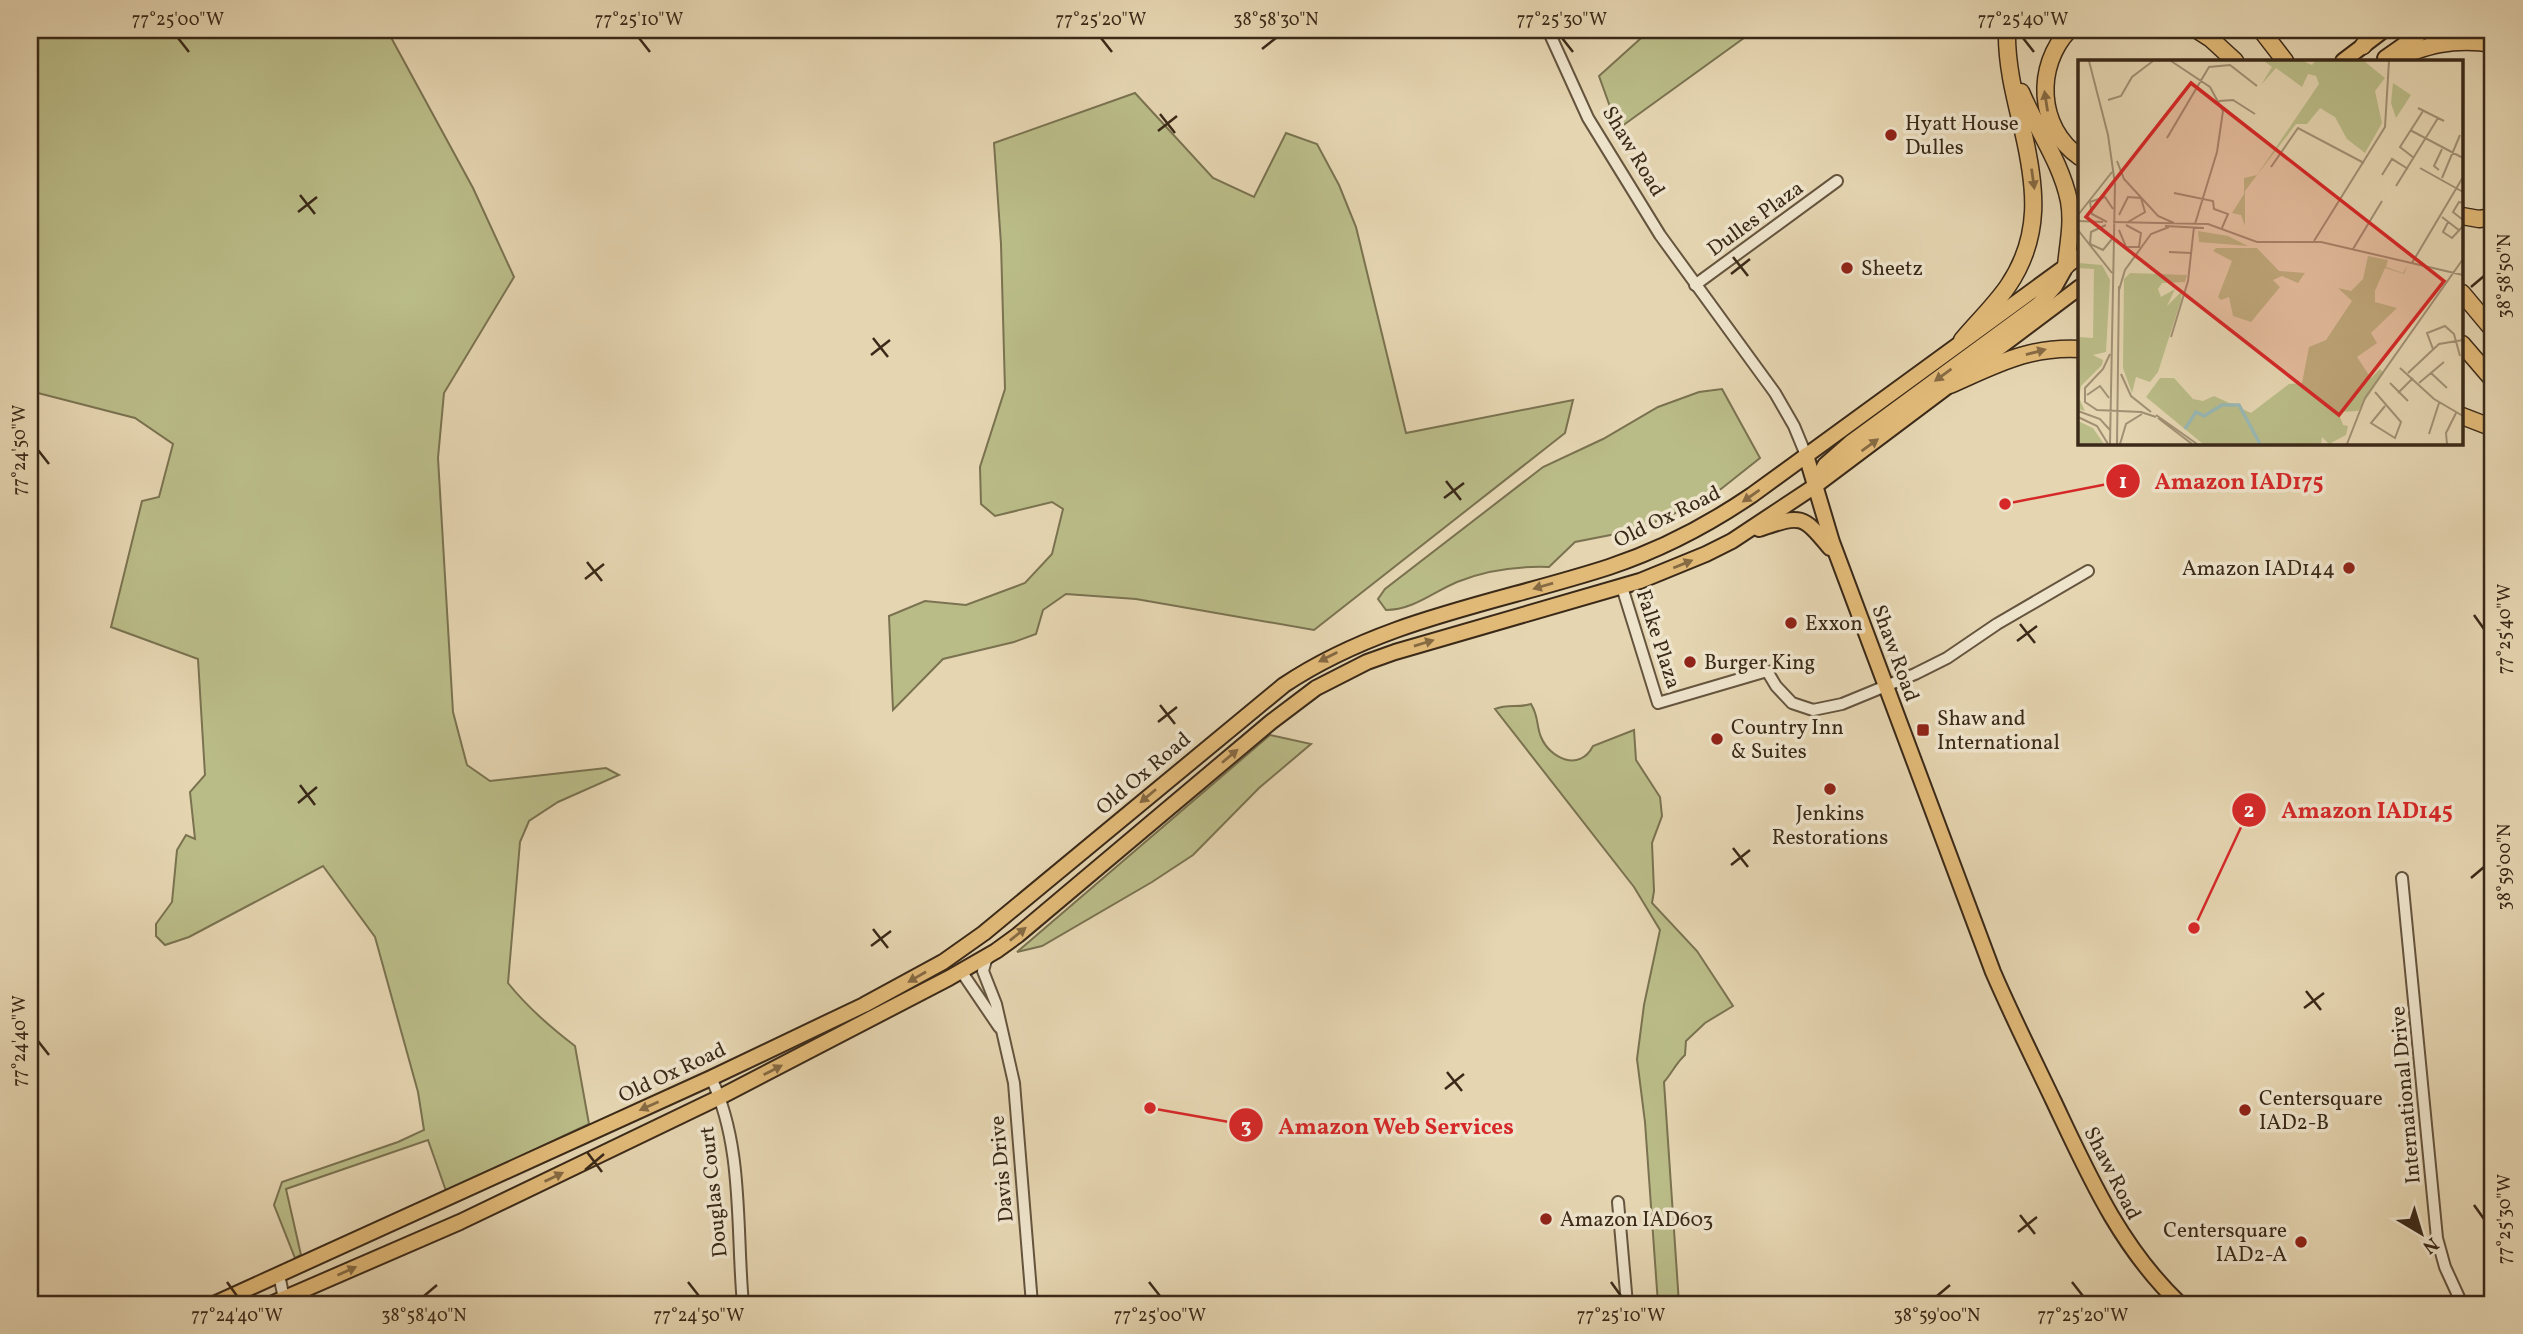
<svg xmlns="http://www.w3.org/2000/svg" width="2523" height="1334" viewBox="0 0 2523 1334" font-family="Vollkorn,serif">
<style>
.green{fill:#babc88;stroke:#7a7250;stroke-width:2}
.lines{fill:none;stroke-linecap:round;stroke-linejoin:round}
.minor-casing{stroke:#65543e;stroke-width:14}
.major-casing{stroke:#3a2918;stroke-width:18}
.highway-casing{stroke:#3a2918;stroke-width:19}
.minor{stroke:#eee4cc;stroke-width:10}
.major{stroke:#e2ba78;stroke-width:14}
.highway{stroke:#e2ba78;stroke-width:16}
.oneway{fill:#866a43}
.ticks{fill:none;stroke:#3a2918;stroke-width:2.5}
.poi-dot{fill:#8f2418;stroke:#eee4cc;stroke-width:2.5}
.labels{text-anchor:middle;stroke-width:7;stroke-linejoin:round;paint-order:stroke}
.poi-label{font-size:21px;fill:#3a2918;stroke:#eee4cc;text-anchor:start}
.street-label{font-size:21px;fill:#3a2918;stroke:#eee4cc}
.inset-river{fill:none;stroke:#98b7b3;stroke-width:3.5}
.inset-road{fill:none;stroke:#a19074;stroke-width:2}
.view{fill:#d62828;fill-opacity:0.15;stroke:#d62828;stroke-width:3.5}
.inset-edge{fill:none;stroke:#3a2918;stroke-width:3.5}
.leader{fill:none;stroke:#d62828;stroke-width:2.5}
.callout-dot{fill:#d62828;stroke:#eee4cc;stroke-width:2.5}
.mark-label{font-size:21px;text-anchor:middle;font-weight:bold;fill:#fff}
.callout-label{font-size:23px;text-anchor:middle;font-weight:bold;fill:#d62828;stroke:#eee4cc;stroke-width:7;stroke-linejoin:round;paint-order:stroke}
.neatline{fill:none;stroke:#3a2918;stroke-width:2.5}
.ticks-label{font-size:18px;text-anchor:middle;fill:#3a2918}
</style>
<rect width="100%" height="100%" fill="#e5d5b1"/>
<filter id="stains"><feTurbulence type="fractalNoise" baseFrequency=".00286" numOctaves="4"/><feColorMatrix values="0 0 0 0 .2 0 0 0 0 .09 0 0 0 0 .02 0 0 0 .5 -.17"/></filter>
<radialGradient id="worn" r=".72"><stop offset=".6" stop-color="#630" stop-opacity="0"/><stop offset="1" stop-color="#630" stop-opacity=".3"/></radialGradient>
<!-- green -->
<g class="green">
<path d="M 30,30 L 387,30 L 473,188 L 514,277 L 444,393 L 438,458 L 453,712 L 467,765 L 490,781 L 606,768 L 619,775 L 558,802 L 529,821 L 520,842 L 508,983 C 528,1008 550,1027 575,1046 L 589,1124 L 446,1191 L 428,1140 L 286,1189 L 301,1255 L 295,1258 L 274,1205 L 282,1182 L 398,1142 L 424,1130 L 418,1092 L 375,937 L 323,866 L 189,937 L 165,945 L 156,936 L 156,924 L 172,902 L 177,850 L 186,835 L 195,839 L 190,792 L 205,775 L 198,659 L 111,627 L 142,501 L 159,497 L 173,444 L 135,418 L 30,391 Z"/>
<path d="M 1650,30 L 1755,30 L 1618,129 L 1599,76 Z"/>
<path d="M 1135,93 L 1213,178 L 1254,197 L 1286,133 L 1317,144 L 1339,185 L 1356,227 L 1406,433 L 1573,400 L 1565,433 L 1314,630 L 1136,599 L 1066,594 L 1043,610 L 1036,634 L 1014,642 L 943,659 L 893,710 L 889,616 L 925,601 L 966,605 L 1025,583 L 1052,554 L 1063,509 L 1052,502 L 995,516 L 981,504 L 980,467 L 1005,389 L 1001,244 L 994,143 Z"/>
<path d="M 1722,389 L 1760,458 L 1721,489 L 1680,511 L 1636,530 L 1575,542 L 1549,567 C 1519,566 1486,570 1457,582 C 1433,592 1413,610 1386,610 L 1378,599 L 1385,589 L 1543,467 L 1603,439 L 1658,407 L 1699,392 Z"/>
<path d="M 1531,704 C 1539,717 1536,725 1541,737 C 1550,759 1580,772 1593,746 L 1634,730 L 1636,760 L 1660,797 L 1662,816 L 1652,843 L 1654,891 L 1652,903 L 1697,951 L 1733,1006 L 1705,1023 L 1686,1041 L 1685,1055 C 1676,1063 1672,1073 1664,1082 L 1679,1304 L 1658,1304 L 1645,1122 L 1637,1059 L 1644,1005 L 1660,930 L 1634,887 L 1495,709 C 1508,704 1518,708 1531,704 Z"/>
<path d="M 1270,735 L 1311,744 L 1259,788 L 1193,855 L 1152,882 L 1042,946 L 1017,952 Z"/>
</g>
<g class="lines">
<!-- minor casing -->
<g class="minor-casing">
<g id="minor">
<path d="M 1548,30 L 1588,118 L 1660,235 L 1775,393 L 1794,426 L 1806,455"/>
<path d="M 1695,285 L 1837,181"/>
<path d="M 1622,587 L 1658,703 L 1767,671 L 1776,686 L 1792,703 L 1813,710 L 1842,704 L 1915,674 L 1947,658 L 1997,624 L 2088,571"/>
<path d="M 2402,878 L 2437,1238 L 2445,1267 L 2462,1304"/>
<path d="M 992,954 L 986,960 L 983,971 L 996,1004 L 1014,1083 L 1032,1304"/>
<path d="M 961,971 L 999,1027"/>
<path d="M 711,1078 C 744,1146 736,1230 743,1304"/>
<path d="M 1618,1202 L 1627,1304"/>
<path d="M 279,1275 L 285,1303"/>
</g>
</g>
<!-- major casing -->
<g class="major-casing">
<g id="major">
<path d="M 2385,58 L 2425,30"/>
<path d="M 2343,61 L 2384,30"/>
<path d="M 1806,455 L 1832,542 L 1993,972 C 2012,1016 2033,1058 2054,1102 C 2089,1176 2120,1247 2180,1304"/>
<path d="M 1816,482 L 1825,465 L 1850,443 L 2039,304 L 2055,286 L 2064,270"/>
<path d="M 1759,529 C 1801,515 1802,514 1830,548"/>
<path d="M 214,1304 L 711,1078 L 864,1005 L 943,962 L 984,933 L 1284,685 C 1383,619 1498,603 1609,567 C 1660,550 1708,525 1752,495 L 2080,256"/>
<path d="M 271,1304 L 460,1222 L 720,1097 L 949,978 L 996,951 L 1018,935 L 1271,722 L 1316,688 L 1367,662 L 1395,652 L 1640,581 L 1706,554 L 1732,541 L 1815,486 L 2080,287"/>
</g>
</g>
<!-- highway casing -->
<g class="highway-casing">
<g id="highway">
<path d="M 2069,30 C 2035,66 2037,128 2080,157"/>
<path d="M 2197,30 L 2211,39 L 2235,61"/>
<path d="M 2261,30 L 2285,61"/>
<path d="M 2363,46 L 2375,30"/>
<path d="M 2388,61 C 2425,46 2453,37 2493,44"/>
<path d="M 2021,92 C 2036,128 2061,162 2069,201 C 2073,223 2068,244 2066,266"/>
<path d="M 2462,216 L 2479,219 L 2493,217"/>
<path d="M 2462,293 L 2493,330"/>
<path d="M 1962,340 C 1977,322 1995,305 2008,286 C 2042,236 2036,187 2023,131 C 2015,98 2006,64 2007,30"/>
<path d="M 2462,344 L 2493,380"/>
<path d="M 1950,385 C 1996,365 2029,346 2080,349"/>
<path d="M 2462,416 L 2493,428"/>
</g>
</g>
<!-- minor -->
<use href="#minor" class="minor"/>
<!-- major -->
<use href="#major" class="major"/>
<!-- highway -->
<use href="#highway" class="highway"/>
</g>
<!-- one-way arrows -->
<defs><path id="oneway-solid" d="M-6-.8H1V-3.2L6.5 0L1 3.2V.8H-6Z" transform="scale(1.75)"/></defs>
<g class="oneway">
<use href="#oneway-solid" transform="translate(2046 101) rotate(-99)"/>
<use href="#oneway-solid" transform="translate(2033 179) rotate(82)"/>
<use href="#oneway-solid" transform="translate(2036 352) rotate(-15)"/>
<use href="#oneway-solid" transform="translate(1943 375) rotate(144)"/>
<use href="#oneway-solid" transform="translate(1870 445) rotate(-36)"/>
<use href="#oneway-solid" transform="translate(1751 496) rotate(145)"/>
<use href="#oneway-solid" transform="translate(1683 564) rotate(-22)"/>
<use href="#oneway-solid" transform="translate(1543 586) rotate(164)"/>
<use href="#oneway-solid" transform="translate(1424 643) rotate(-17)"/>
<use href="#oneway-solid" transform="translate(1328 657) rotate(153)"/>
<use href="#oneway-solid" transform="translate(1230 756) rotate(-40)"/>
<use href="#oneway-solid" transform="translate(1148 796) rotate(140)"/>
<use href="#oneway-solid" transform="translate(1018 934) rotate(-39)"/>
<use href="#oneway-solid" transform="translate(917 977) rotate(150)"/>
<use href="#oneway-solid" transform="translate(773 1070) rotate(-27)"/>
<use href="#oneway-solid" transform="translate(649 1106) rotate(156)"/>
<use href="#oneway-solid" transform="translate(554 1177) rotate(-26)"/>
<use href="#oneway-solid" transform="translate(347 1271) rotate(-24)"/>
</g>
<!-- ticks -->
<path class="ticks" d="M 178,38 L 189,52M 639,38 L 650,52M 1101,38 L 1112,52M 1562,38 L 1573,52M 2023,38 L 2034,52M 1262,49 L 1276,38M 1160,114 L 1175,133M 1158,131 L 1177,116M 300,195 L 315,214M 298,212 L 317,197M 1733,257 L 1748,276M 1731,274 L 1750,259M 2471,287 L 2484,276M 873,338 L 888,357M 871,355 L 890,340M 38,450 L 49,464M 1446,481 L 1461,500M 1444,498 L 1464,483M 587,562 L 602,581M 585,579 L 604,564M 2474,615 L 2484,629M 2020,624 L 2035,643M 2017,641 L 2037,626M 1160,705 L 1175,724M 1158,722 L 1177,707M 300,785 L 315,805M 298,803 L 317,787M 1733,848 L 1748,867M 1731,865 L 1750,850M 2471,878 L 2484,867M 873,929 L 888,948M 871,946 L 891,931M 2306,991 L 2321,1010M 2304,1008 L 2324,993M 38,1041 L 49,1055M 1447,1072 L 1462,1091M 1445,1089 L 1464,1074M 587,1152 L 602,1172M 585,1170 L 604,1154M 2474,1205 L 2484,1219M 2020,1215 L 2035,1234M 2018,1232 L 2037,1217M 227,1282 L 237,1296M 688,1282 L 699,1296M 1149,1282 L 1160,1296M 1611,1282 L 1621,1296M 2072,1282 L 2083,1296M 424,1296 L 437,1285M 1937,1296 L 1950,1285"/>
<!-- markers -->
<g class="poi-dot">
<circle cx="1891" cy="135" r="7"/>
<circle cx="1847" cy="268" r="7"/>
<circle cx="2349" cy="568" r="7"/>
<circle cx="1791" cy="623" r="7"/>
<circle cx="1690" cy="662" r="7"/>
<rect x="1916" y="723" width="14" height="14" rx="3.5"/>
<circle cx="1717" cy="739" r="7"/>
<circle cx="1830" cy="789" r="7"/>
<circle cx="2245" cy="1110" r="7"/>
<circle cx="1546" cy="1219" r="7"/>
<circle cx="2301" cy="1242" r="7"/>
</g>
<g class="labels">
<!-- poi labels -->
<g class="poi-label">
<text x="1905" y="130">Hyatt House<tspan x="1905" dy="24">Dulles</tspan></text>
<text x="1861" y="275">Sheetz</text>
<text x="2335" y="575" text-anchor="end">Amazon IAD144</text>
<text x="1805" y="630">Exxon</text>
<text x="1704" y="669">Burger King</text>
<text x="1937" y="725">Shaw and<tspan x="1937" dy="24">International</tspan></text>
<text x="1731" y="734">Country Inn<tspan x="1731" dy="24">&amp; Suites</tspan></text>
<text x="1830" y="820" text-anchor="middle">Jenkins<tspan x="1830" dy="24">Restorations</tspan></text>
<text x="2259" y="1105">Centersquare<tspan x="2259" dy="24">IAD2-B</tspan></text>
<text x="1560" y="1226">Amazon IAD603</text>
<text x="2287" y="1237" text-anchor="end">Centersquare<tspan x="2287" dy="24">IAD2-A</tspan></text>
</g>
<!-- street labels -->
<g class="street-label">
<text transform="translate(1634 151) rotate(59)" y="7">Shaw Road</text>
<text transform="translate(1755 218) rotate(-36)" y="7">Dulles Plaza</text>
<text transform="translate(1667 516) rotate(-26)" y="7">Old Ox Road</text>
<text transform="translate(1659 639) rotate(72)" y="7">Falke Plaza</text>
<text transform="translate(1896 653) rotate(70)" y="7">Shaw Road</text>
<text transform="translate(1143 773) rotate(-40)" y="7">Old Ox Road</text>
<text transform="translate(672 1072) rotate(-25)" y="7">Old Ox Road</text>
<text transform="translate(2405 1095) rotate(-95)" y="7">International Drive</text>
<text transform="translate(1001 1169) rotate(-95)" y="7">Davis Drive</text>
<text transform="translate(2113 1173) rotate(63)" y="7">Shaw Road</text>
<text transform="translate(713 1192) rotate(-96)" y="7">Douglas Court</text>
</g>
</g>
<!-- overview -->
<g transform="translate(2078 60)">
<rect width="385" height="385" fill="#e5d5b1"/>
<path d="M 186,1 L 225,1 L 234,5 L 237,1 L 286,1 L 307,18 L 297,31 L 304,63 L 287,93 L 269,79 L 257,57 L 242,48 L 229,64 L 218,64 L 167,131 L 167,166 L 163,155 L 154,153 L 166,134 L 166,118 L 179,115 L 241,24 L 238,16 L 230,14 L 224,27 L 198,8 L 183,25 L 194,7 ZM 315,23 L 333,35 L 318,58 L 313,43 ZM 120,171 L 150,176 L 170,186 L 121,182 ZM 138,188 L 179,188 L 201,211 L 227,213 L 220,223 L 204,216 L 195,220 L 202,227 L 173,262 L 155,256 L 151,237 L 143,240 L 140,237 L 154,201 L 135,191 ZM 290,196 L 310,200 L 308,207 L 325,213 L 330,205 L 326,214 L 307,208 L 297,231 L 297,242 L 319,248 L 293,273 L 299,283 L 279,297 L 293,318 L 302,309 L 306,313 L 280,351 L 260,352 L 265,365 L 270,366 L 268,375 L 251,384 L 244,377 L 243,384 L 125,384 L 68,337 L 82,318 L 96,318 L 115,339 L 125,341 L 136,336 L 173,353 L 211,324 L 224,323 L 231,287 L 248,280 L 274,241 L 260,228 L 273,231 L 285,219 ZM 0,203 L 24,205 L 32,220 L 28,292 L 15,295 L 25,300 L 24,305 L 3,326 L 1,338 L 7,351 L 0,349 L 0,277 L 15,278 L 16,209 L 0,208 ZM 52,213 L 109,215 L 107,222 L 84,223 L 80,229 L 83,237 L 97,229 L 89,246 L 104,231 L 103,240 L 80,312 L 72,322 L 58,317 L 54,333 L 45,308 L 46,219 ZM 0,361 L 15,368 L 26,384 L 0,384 Z" fill="#babc88"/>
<path class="inset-river" d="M 107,369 L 118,352 L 126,356 L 144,345 L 161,345 L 182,384"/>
<path class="inset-road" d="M 11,1 L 30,75 L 37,124 L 32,384M 93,1 L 132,27 L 145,51 L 139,92 L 117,164M 30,40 L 43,36 L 54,17 L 75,1M 141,41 L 155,40 L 177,54M 340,48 L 366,61M 332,70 L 385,98M 89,78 L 131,7 L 152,5 L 179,26M 336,98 L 322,87 L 345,51M 39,101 L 46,119 L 80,156 L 96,163M 193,107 L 220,68 L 286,103M 342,108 L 385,132M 361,110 L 356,106 L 364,89M 304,115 L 314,99 L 330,109M 364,118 L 382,75M 318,126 L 360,58M 96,133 L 135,141 L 136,149 L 150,154 L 144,168M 385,143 L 381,142 L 375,152 L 385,160M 0,155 L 34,112M 41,155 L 50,137 L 63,138 L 67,152 L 50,162M 364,157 L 382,171M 0,161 L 25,162M 29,162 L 14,154 L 12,142 L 27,137 L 35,149M 35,162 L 130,164 L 179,182 L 243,182 L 385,215M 370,162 L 365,172 L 374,178 L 385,166M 28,165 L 13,172 L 12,184 L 25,190 L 34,179M 87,166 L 126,168M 0,170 L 34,213M 41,170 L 48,187 L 61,187 L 63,173 L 48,165M 236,181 L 307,67 L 311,1M 275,189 L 304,141M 91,192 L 113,193M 334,203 L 385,117M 41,230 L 47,210 L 73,174 L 91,167M 93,277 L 110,221 L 116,167M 355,289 L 349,273 L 367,266 L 376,274 L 382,296M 32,294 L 25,309 L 7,328 L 7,342 L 19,350 L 63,352 L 78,357M 322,308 L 356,339 L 385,356M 330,313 L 361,284 L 385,280M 353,313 L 369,328M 43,314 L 53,336 L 73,352M 312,323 L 330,341M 341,323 L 366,302M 297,332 L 323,362 L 317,378 L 293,363 L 307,346M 320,333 L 335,318M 9,335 L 22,326 L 31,338M 0,351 L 22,359 L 32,370M 78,355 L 119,384M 0,357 L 19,366 L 30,384M 80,358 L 114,384M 351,374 L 361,343M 39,384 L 41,226M 42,384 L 48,364 L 64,354M 269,384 L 287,338 L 385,199M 369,384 L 368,373 L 378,353"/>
<path class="view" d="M 113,23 L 366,221 L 261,355 L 8,157 Z"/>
<rect width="385" height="385" class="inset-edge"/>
</g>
<!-- callouts -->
<path class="leader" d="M2005 504L2123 481M2194 928L2249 810M1150 1108L1246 1125"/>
<g class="callout-dot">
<circle cx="2005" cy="504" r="7"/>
<circle cx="2194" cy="928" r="7"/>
<circle cx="1150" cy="1108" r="7"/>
<circle cx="2123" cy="481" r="18"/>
<circle cx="2249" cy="810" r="18"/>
<circle cx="1246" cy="1125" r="18"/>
</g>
<g class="mark-label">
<text x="2123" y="488">1</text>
<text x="2249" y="817">2</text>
<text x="1246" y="1133">3</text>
</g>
<g class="callout-label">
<text x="2239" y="489">Amazon IAD175</text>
<text x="2367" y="818">Amazon IAD145</text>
<text x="1396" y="1134">Amazon Web Services</text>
</g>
<!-- margin -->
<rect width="2523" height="1334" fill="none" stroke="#e5d5b1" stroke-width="77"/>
<!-- north arrow -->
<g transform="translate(2421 1233) rotate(142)" stroke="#eee4cc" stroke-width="5" paint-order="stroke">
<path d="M0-5L12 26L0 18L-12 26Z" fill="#3a2918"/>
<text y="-10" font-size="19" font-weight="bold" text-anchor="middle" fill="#3a2918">N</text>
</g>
<rect x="38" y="38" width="2446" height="1258" class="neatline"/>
<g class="ticks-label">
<text x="178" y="25">77°25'00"W</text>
<text x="639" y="25">77°25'10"W</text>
<text x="1101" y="25">77°25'20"W</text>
<text x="1276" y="25">38°58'30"N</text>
<text x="1562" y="25">77°25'30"W</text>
<text x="2023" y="25">77°25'40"W</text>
<text transform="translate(2504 276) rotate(-90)" y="6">38°58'50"N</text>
<text transform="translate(19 450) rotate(-90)" y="6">77°24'50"W</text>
<text transform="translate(2504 629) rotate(-90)" y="6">77°25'40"W</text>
<text transform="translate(2504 867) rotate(-90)" y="6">38°59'00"N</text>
<text transform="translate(19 1041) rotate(-90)" y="6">77°24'40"W</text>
<text transform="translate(2504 1219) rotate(-90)" y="6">77°25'30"W</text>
<text x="237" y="1321">77°24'40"W</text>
<text x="424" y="1321">38°58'40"N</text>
<text x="699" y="1321">77°24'50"W</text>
<text x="1160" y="1321">77°25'00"W</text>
<text x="1621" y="1321">77°25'10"W</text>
<text x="1937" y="1321">38°59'00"N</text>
<text x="2083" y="1321">77°25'20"W</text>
</g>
<rect width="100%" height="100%" filter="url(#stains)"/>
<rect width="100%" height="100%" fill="url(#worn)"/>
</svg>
